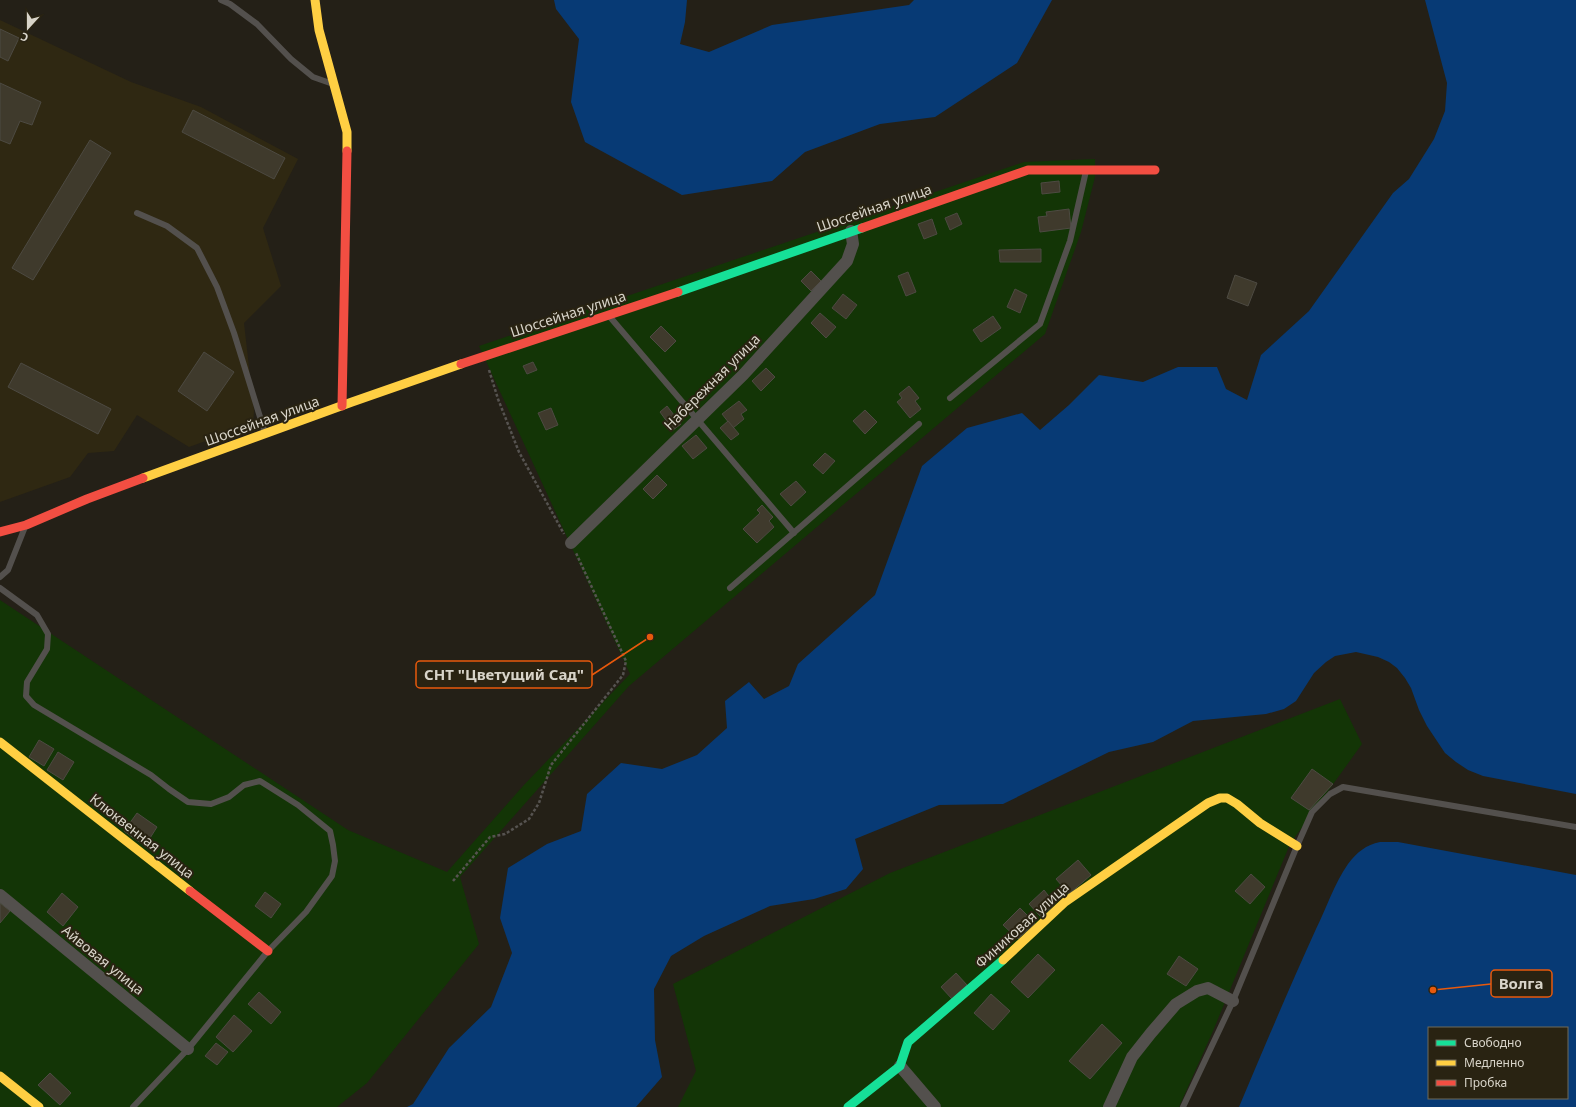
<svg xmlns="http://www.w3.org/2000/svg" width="1576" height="1107" viewBox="0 0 1576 1107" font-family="'Noto Sans',sans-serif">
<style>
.built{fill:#2f2812}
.green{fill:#133506}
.water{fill:#073a75;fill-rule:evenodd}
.building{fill:#3f3a2c;stroke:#4d4a42}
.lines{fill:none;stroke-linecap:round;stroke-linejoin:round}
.path{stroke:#565350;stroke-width:2.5;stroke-dasharray:3 2;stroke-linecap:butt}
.lane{stroke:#53504d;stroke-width:6}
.street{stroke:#53504d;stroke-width:12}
.fast{stroke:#16e098;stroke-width:9}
.slow{stroke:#ffcf43;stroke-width:9}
.jam{stroke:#f24e42;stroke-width:9}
.labels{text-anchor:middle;stroke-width:4;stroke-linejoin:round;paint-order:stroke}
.street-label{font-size:14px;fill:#d8d4c9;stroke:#292312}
.leader{fill:none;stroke:#e8590c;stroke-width:1.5}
.callout-dot{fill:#e8590c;stroke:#292312;stroke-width:1.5}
.callout{fill:#292312;stroke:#e8590c;stroke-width:1.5}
.callout-label{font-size:15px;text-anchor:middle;font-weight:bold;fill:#d8d4c9}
</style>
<rect width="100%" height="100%" fill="#242017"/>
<!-- built -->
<path class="built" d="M 0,20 L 131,82 L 201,107 L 298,159 L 263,228 L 281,286 L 244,323 L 254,411 L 253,424 L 189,447 L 137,415 L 114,451 L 88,453 L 70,477 L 0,502 Z"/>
<!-- green -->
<g class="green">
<path d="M 1095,159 L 1095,177 L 1081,232 L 1045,334 L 629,686 L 460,877 L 479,944 L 367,1083 L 337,1107 L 0,1107 L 0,600 L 348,830 L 447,872 L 523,786 L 630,674 L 479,346 L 1024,162 Z"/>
<path d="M 1340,699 L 1362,744 L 1290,844 L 1213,1031 L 1179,1107 L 678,1107 L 696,1071 L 673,984 L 890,873 Z"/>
</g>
<!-- water -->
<g class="water">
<path d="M 554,0 L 687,0 L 685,22 L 680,44 L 709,52 L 772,25 L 909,5 L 914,0 L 1052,0 L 1017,63 L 935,117 L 880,124 L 805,152 L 772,181 L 682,195 L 585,142 L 571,102 L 579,39 L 556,9 Z"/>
<path d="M 1425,0 L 1576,0 L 1576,794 L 1483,776 L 1468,770 L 1456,762 L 1445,753 L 1427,726 L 1419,710 L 1411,688 L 1405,678 L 1397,668 L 1389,662 L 1378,657 L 1356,652 L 1335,656 L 1326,662 L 1314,673 L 1296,701 L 1284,709 L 1266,714 L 1193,721 L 1153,742 L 1109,752 L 1003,804 L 939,805 L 855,839 L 863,869 L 846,889 L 814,899 L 770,906 L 704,936 L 671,956 L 654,989 L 655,1040 L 662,1077 L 636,1107 L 407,1107 L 413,1104 L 449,1048 L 491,1007 L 512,953 L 500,918 L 508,868 L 547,844 L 581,831 L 587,794 L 621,763 L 662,769 L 697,755 L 727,728 L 725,701 L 749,682 L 764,699 L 789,686 L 798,664 L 875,595 L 922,466 L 967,428 L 1022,413 L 1040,430 L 1069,405 L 1099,375 L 1143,382 L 1178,367 L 1217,367 L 1226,389 L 1247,400 L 1261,355 L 1309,311 L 1393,193 L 1409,179 L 1434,139 L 1445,111 L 1447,83 Z"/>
<path d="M 1380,842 L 1398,842 L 1576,875 L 1576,1107 L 1239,1107 C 1264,1048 1289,988 1316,929 C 1326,909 1335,882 1348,864 C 1357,852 1366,845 1380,842 ZM 1429,1028 L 1567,1028 L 1567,1098 L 1429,1098 Z"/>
</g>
<!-- building -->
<g class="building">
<path d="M 0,29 L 19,38 L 8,61 L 0,57 Z"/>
<path d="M 0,83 L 41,102 L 32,125 L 20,121 L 10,144 L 0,140 Z"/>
<path d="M 193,110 L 285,158 L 274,179 L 182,132 Z"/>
<path d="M 90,140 L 111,153 L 33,280 L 12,268 Z"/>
<path d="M 1059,181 L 1060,192 L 1042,194 L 1041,183 Z"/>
<path d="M 1069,209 L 1071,228 L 1040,232 L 1038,217 L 1047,216 L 1046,212 Z"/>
<path d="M 957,213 L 962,224 L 950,230 L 945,218 Z"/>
<path d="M 932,219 L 937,234 L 924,239 L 918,224 Z"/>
<path d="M 1041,249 L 1041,262 L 1000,262 L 999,250 Z"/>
<path d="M 811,271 L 821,281 L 811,291 L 801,281 Z"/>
<path d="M 908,272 L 916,292 L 906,296 L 898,276 Z"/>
<path d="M 1235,275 L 1257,283 L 1248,306 L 1227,298 Z"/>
<path d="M 1015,289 L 1027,295 L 1020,313 L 1007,307 Z"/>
<path d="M 843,294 L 857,305 L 846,319 L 832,308 Z"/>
<path d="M 820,313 L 836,327 L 826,338 L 811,323 Z"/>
<path d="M 993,316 L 1001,328 L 981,342 L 973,330 Z"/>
<path d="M 661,326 L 676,341 L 665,352 L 650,337 Z"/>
<path d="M 204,352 L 234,372 L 207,411 L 178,391 Z"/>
<path d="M 533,362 L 537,370 L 527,374 L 523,366 Z"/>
<path d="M 21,363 L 111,409 L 98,434 L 8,387 Z"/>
<path d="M 766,368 L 775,377 L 761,391 L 752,381 Z"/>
<path d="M 909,386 L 919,398 L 915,401 L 921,409 L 910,418 L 897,402 L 902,398 L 899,394 Z"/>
<path d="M 739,401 L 747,410 L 741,414 L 744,419 L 733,428 L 722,414 Z"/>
<path d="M 667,406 L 681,424 L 673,430 L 660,412 Z"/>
<path d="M 551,408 L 558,425 L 546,430 L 538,413 Z"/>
<path d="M 865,410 L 877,422 L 865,434 L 853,421 Z"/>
<path d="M 728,421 L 739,434 L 731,440 L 720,428 Z"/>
<path d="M 696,435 L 707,448 L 693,459 L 682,446 Z"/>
<path d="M 825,453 L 835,461 L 823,474 L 813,465 Z"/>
<path d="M 657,475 L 667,485 L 653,499 L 643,489 Z"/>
<path d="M 796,481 L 806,492 L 791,506 L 780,494 Z"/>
<path d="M 762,505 L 773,517 L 769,521 L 774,527 L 757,543 L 743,529 L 760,513 L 757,510 Z"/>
<path d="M 39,740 L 54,749 L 44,766 L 29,757 Z"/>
<path d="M 58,752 L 74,762 L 63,780 L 47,770 Z"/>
<path d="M 1312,769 L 1333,784 L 1309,810 L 1291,798 Z"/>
<path d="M 137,813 L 157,827 L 145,846 L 124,831 Z"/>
<path d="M 1078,860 L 1091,875 L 1069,894 L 1056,879 Z"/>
<path d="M 1251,874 L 1265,887 L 1250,904 L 1235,891 Z"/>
<path d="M 1044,890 L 1055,904 L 1041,917 L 1029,904 Z"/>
<path d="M 265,892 L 281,904 L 271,918 L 255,906 Z"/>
<path d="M 62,893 L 78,907 L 63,926 L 47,912 Z"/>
<path d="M 0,903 L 10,911 L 0,923 Z"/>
<path d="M 1020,908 L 1035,923 L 1018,939 L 1003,925 Z"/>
<path d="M 1038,954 L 1055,970 L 1028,998 L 1011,982 Z"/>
<path d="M 1179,956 L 1198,969 L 1186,986 L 1167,974 Z"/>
<path d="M 956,973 L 967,985 L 952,999 L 941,987 Z"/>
<path d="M 259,992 L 281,1012 L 271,1024 L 248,1004 Z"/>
<path d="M 991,994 L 1010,1011 L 993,1030 L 974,1013 Z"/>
<path d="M 234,1015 L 252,1031 L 233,1052 L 216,1037 Z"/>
<path d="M 1102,1024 L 1122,1043 L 1090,1079 L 1069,1061 Z"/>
<path d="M 216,1043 L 228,1052 L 217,1065 L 205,1056 Z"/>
<path d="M 50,1073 L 71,1093 L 60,1105 L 38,1085 Z"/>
</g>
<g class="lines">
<!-- path -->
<g class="path">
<path d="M 489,370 L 498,399 L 519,452 L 564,534"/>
<path d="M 453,881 L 490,837 L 505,834 L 529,819 L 539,803 L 551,765 L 623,675 L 626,661 L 576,553"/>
</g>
<!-- lane -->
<g class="lane">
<path d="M 221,0 L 230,4 L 257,24 L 291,59 L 313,77 L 333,84"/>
<path d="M 137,213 L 167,226 L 197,248 L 217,287 L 234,333 L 265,433"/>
<path d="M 610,317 L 794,533"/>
<path d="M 950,398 L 1040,324 L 1070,241 L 1086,171"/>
<path d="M 0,577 L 8,570 L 25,527"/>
<path d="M 0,588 L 37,615 L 48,634 L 47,649 L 27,682 L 26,696 L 34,705 L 151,775 L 169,789 L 188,802 L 211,804 L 229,797 L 244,785 L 260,781 L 298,805 L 330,831 L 333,845 L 335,861 L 332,876 L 306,912 L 268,951 L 188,1049 L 133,1107"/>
<path d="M 730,588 L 919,424"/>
<path d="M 1183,1107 L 1233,1001 L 1297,846 L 1312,812 L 1330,794 L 1343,787 L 1576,827"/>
</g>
<!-- street -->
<g class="street">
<path d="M 571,543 L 743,375 L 847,261 L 853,244 L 851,231"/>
<path d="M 0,895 L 188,1049"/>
<path d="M 900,1066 L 935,1107"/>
<path d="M 1109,1107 L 1132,1057 L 1151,1033 L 1176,1004 L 1197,991 L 1208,988 L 1233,1001"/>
</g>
<!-- fast -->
<g class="fast">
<path d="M 678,292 L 862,228"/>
<path d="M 848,1107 L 900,1066 L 908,1042 L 1003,960"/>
</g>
<!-- slow -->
<g class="slow">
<path d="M 315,0 L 319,30 L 347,132 L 347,151"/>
<path d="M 143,478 L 352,402 L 461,364"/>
<path d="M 0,742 L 190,891"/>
<path d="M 1003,960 L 1065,902 L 1208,803 L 1220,798 L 1227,798 L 1237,804 L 1260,823 L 1297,846"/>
<path d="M 0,1076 L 39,1107"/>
</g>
<!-- jam -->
<g class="jam">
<path d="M 862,228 L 1028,170 L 1155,170"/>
<path d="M 461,364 L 678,292"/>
<path d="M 342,406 L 347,151"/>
<path d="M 0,532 L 26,525 L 87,499 L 143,478"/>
<path d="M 190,891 L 268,951"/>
</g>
</g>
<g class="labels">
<!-- street labels -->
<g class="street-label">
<text transform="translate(874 208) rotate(-19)" y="5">Шоссейная улица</text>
<text transform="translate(568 314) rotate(-18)" y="5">Шоссейная улица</text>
<text transform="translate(712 382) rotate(-45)" y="5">Набережная улица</text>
<text transform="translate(262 421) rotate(-20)" y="5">Шоссейная улица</text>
<text transform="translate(142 836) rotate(38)" y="5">Клюквенная улица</text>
<text transform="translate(1022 925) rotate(-42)" y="5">Финиковая улица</text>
<text transform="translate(103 960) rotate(39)" y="5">Айвовая улица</text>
</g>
</g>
<!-- callouts -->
<path class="leader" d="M650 637L592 675M1433 990L1491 984"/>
<g class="callout-dot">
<circle cx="650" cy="637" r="4"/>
<circle cx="1433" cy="990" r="4"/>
</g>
<g class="callout">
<rect x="416" y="661" width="176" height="27" rx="4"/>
<rect x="1491" y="970" width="61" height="27" rx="4"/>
</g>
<g class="callout-label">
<text x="504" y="680">СНТ "Цветущий Сад"</text>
<text x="1521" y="989">Волга</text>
</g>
<!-- legend -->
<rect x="1428" y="1027" width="140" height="72" fill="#292312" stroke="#6f6a5b"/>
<rect x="1436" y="1040" width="20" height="6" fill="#16e098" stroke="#6f6a5b"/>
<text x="1464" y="1047" font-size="12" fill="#d8d4c9">Свободно</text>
<rect x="1436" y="1060" width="20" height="6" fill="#ffcf43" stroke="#6f6a5b"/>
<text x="1464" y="1067" font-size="12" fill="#d8d4c9">Медленно</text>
<rect x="1436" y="1080" width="20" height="6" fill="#f24e42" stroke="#6f6a5b"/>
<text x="1464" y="1087" font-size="12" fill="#d8d4c9">Пробка</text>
<!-- north arrow -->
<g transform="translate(28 28) rotate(201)" stroke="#292312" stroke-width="3" paint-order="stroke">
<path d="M0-3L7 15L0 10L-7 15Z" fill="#d8d4c9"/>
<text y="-6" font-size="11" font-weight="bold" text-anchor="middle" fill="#d8d4c9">С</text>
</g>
</svg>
